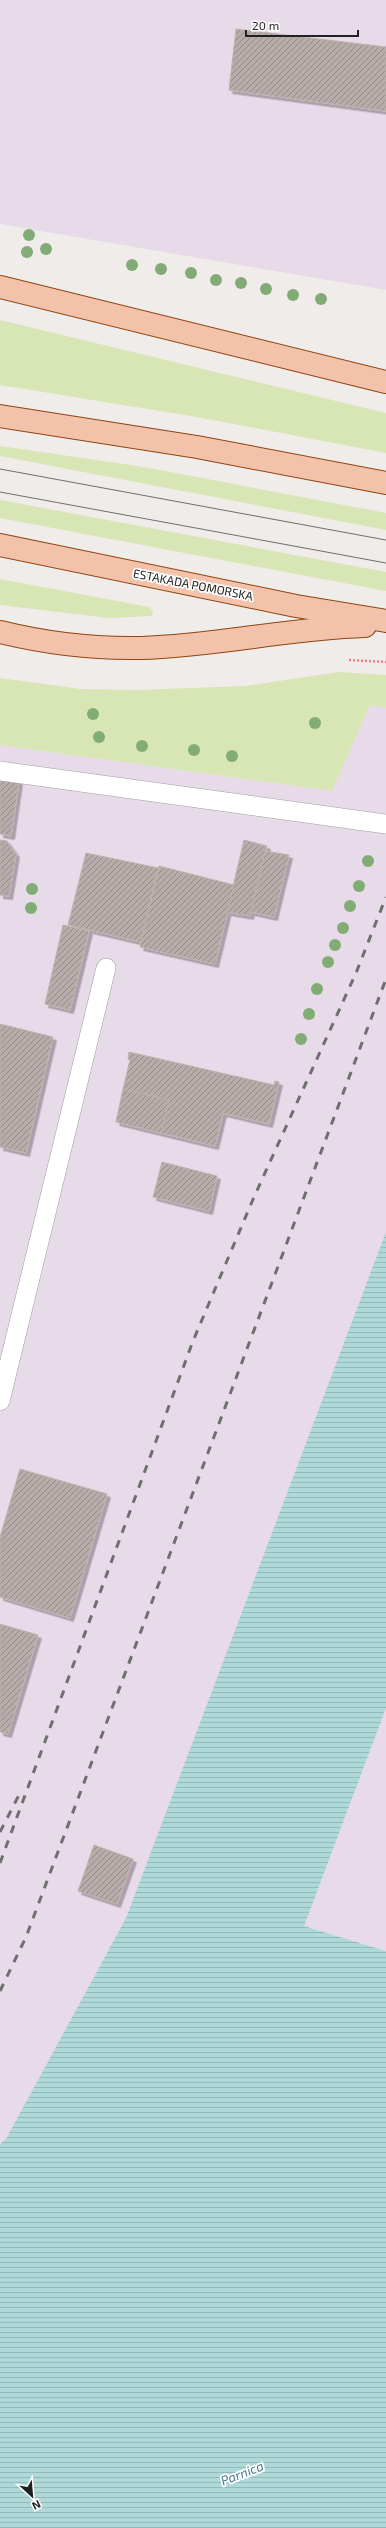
<svg xmlns="http://www.w3.org/2000/svg" width="386" height="2528" viewBox="0 0 386 2528" font-family="'Exo 2',sans-serif">
<style>
.industrial{fill:#e8dbe9}
.grass{fill:#d8e5b4}
.water{fill:url(#water-rules)}
.building{fill:url(#building-hatch);stroke:#c1b0ac;filter:url(#shadow)}
.lines{fill:none;stroke-linecap:round;stroke-linejoin:round}
.service-casing{stroke:#9e9e9e;stroke-width:20}
.primary-casing{stroke:#8f440f;stroke-width:24}
.path{stroke:#ed7d8e;stroke-width:2.5;stroke-dasharray:2 2;stroke-linecap:butt}
.service{stroke:#fff;stroke-width:19}
.primary{stroke:#f3c2ab;stroke-width:22}
.tram{stroke:#6f6f6f;stroke-width:1}
.rail{stroke:#6f6f6f;stroke-width:3;stroke-dasharray:8 8;stroke-linecap:butt}
.tree{fill:#81ac76}
.labels{text-anchor:middle;stroke-width:3.5;stroke-linejoin:round;paint-order:stroke}
.street-label{font-size:12px;fill:#212121;stroke:#fff}
.water-label{font-size:13px;font-style:italic;fill:#487a8a;stroke:#fff}
</style>
<defs>
<pattern id="water-rules" width="6" height="5" patternUnits="userSpaceOnUse"><rect width="6" height="5" fill="#aed9d8"/><path d="M0 2.5h6" fill="none" stroke="#95bab9"/></pattern>
<pattern id="building-hatch" width="6" height="6" patternUnits="userSpaceOnUse"><rect width="6" height="6" fill="#b6adab"/><path d="M-1 1l2-2M0 6l6-6M5 7l2-2" fill="none" stroke="#948c8b"/></pattern>
<filter id="shadow"><feDropShadow dx="3.5" dy="3.5" stdDeviation="0" flood-color="#0004"/></filter>
</defs>
<rect width="100%" height="100%" fill="#f0ece9"/>
<!-- industrial -->
<g class="industrial">
<path d="M 0,0 L 386,0 L 386,290 L 0,224 Z"/>
<path d="M 370,705 L 386,707 L 386,1951 L 304,1926 L 0,2144 L 0,745 L 331,791 Z"/>
</g>
<!-- grass -->
<g class="grass">
<path d="M 0,320 L 386,413 L 386,453 L 197,417 L 0,385 Z"/>
<path d="M 0,446 L 144,467 L 386,513 L 386,530 L 0,456 Z"/>
<path d="M 0,500 L 386,572 L 386,591 L 0,518 Z"/>
<path d="M 0,579 L 149,607 L 153,611 L 152,616 L 109,618 L 0,605 Z"/>
<path d="M 339,672 L 386,675 L 386,708 L 370,705 L 332,791 L 0,745 L 0,678 L 81,689 L 137,690 L 245,686 Z"/>
</g>
<!-- water -->
<path class="water" d="M 386,1232 L 386,1708 L 304,1926 L 386,1951 L 386,2528 L 0,2528 L 0,2144 L 6,2139 L 126,1918 Z"/>
<!-- building -->
<g class="building">
<path d="M 236,29 L 386,47 L 386,111 L 229,90 Z"/>
<path d="M 0,779 L 19,781 L 11,836 L 0,834 Z"/>
<path d="M 0,840 L 7,841 L 16,854 L 9,896 L 0,895 Z"/>
<path d="M 244,840 L 267,846 L 250,916 L 227,912 Z"/>
<path d="M 265,851 L 289,855 L 274,917 L 251,912 Z"/>
<path d="M 86,853 L 158,868 L 141,942 L 68,925 Z"/>
<path d="M 159,866 L 234,885 L 215,964 L 140,947 Z"/>
<path d="M 63,925 L 89,931 L 70,1010 L 45,1004 Z"/>
<path d="M 0,1024 L 53,1037 L 26,1153 L 0,1147 Z"/>
<path d="M 129,1052 L 274,1085 L 275,1081 L 279,1082 L 269,1124 L 223,1113 L 215,1146 L 161,1133 L 169,1100 L 123,1089 L 130,1060 L 128,1059 Z"/>
<path d="M 123,1089 L 169,1100 L 161,1133 L 116,1122 Z"/>
<path d="M 162,1162 L 217,1176 L 209,1211 L 153,1197 Z"/>
<path d="M 20,1469 L 107,1494 L 70,1618 L 0,1597 L 0,1537 Z"/>
<path d="M 0,1624 L 38,1635 L 8,1734 L 0,1732 Z"/>
<path d="M 94,1845 L 133,1859 L 117,1904 L 78,1891 Z"/>
</g>
<g class="lines">
<!-- service casing -->
<g class="service-casing">
<g id="service">
<path d="M 0,771 L 386,824"/>
<path d="M 0,1401 L 106,968"/>
</g>
</g>
<!-- primary casing -->
<g class="primary-casing">
<g id="primary">
<path d="M 0,287 L 386,382"/>
<path d="M 0,416 L 197,447 L 386,483"/>
<path d="M 0,545 L 296,606 L 386,621"/>
<path d="M 0,632 C 45,643 95,649 141,648 C 216,646 290,628 365,626"/>
</g>
</g>
<!-- path -->
<path class="path" d="M 349,660 L 386,662"/>
<!-- service -->
<use href="#service" class="service"/>
<!-- primary -->
<use href="#primary" class="primary"/>
<!-- tram -->
<g class="tram">
<path d="M 0,469 L 386,540"/>
<path d="M 0,492 L 386,563"/>
</g>
<!-- rail -->
<g class="rail">
<path d="M 0,1832 L 20,1793"/>
<path d="M 0,1863 L 193,1341 L 254,1197 L 356,973 L 386,897"/>
<path d="M 0,1991 L 26,1937 L 386,979"/>
</g>
</g>
<!-- trees -->
<g class="tree">
<circle cx="29" cy="235" r="6"/>
<circle cx="46" cy="249" r="6"/>
<circle cx="27" cy="252" r="6"/>
<circle cx="132" cy="265" r="6"/>
<circle cx="161" cy="269" r="6"/>
<circle cx="191" cy="273" r="6"/>
<circle cx="216" cy="280" r="6"/>
<circle cx="241" cy="283" r="6"/>
<circle cx="266" cy="289" r="6"/>
<circle cx="293" cy="295" r="6"/>
<circle cx="321" cy="299" r="6"/>
<circle cx="93" cy="714" r="6"/>
<circle cx="315" cy="723" r="6"/>
<circle cx="99" cy="737" r="6"/>
<circle cx="142" cy="746" r="6"/>
<circle cx="194" cy="750" r="6"/>
<circle cx="232" cy="756" r="6"/>
<circle cx="368" cy="861" r="6"/>
<circle cx="359" cy="886" r="6"/>
<circle cx="32" cy="889" r="6"/>
<circle cx="350" cy="906" r="6"/>
<circle cx="31" cy="908" r="6"/>
<circle cx="343" cy="928" r="6"/>
<circle cx="335" cy="945" r="6"/>
<circle cx="328" cy="962" r="6"/>
<circle cx="317" cy="989" r="6"/>
<circle cx="309" cy="1014" r="6"/>
<circle cx="301" cy="1039" r="6"/>
</g>
<g class="labels">
<!-- street labels -->
<g class="street-label">
<text transform="translate(193 585) rotate(11)" y="4">ESTAKADA POMORSKA</text>
</g>
<!-- water labels -->
<g class="water-label">
<text transform="translate(242 2473) rotate(-21)" y="5">Parnica</text>
</g>
</g>
<!-- north arrow -->
<g transform="translate(32 2496) rotate(154)" stroke="#ffffff" stroke-width="3" paint-order="stroke">
<path d="M0-3L7 15L0 10L-7 15Z" fill="#212121"/>
<text y="-6" font-size="11" font-weight="bold" text-anchor="middle" fill="#212121">N</text>
</g>
<!-- scale -->
<path d="M246 30v6h112v-6" fill="none" stroke="#212121" stroke-width="2"/>
<text x="252" y="30" font-size="12" fill="#212121" stroke="#ffffff" stroke-width="3" paint-order="stroke">20 m</text>
</svg>
